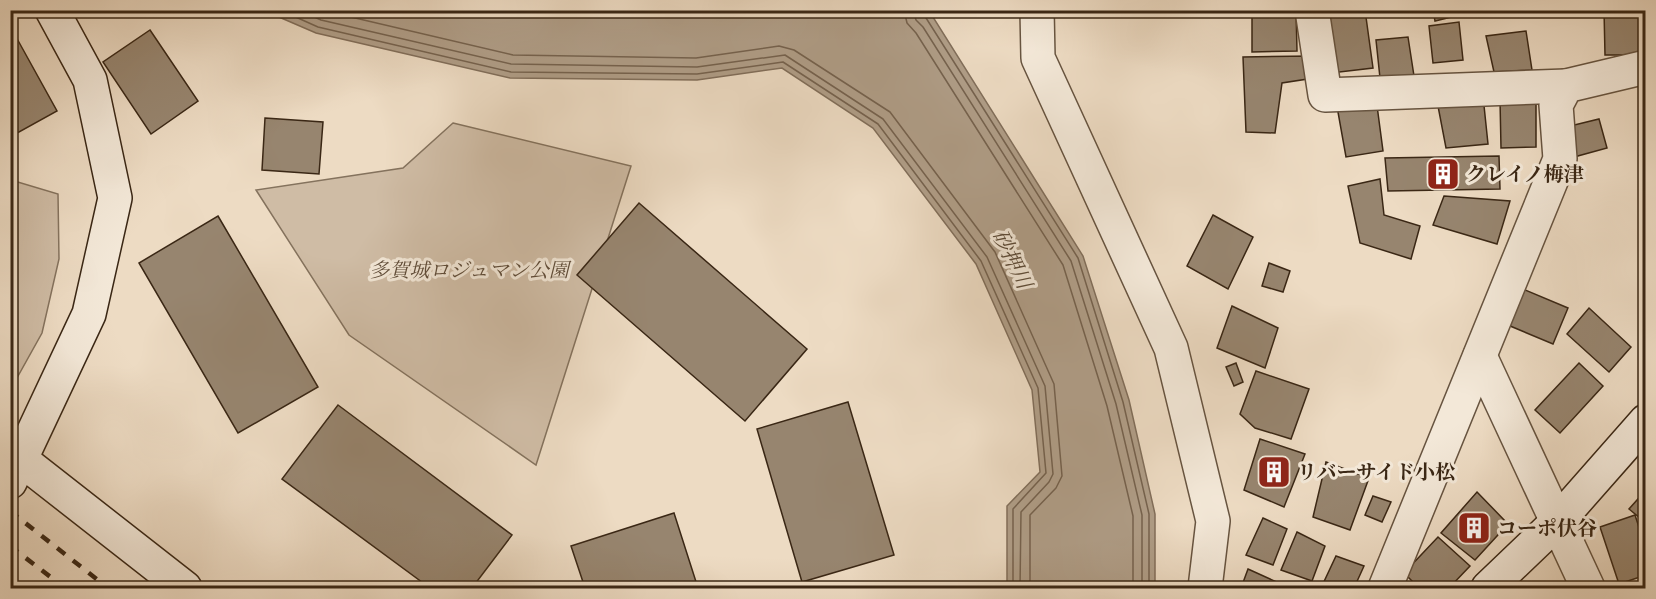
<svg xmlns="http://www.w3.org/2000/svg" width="1656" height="599" viewBox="0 0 1656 599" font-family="'IM FELL French Canon','Noto Serif JP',serif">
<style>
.green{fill:#cfbca5;stroke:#84725d;stroke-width:1.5}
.water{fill:#b09e88;stroke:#816e5a;stroke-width:1.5}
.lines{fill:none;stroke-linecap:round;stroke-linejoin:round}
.shore{stroke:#75624e;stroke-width:1.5}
.building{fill:#97856f;stroke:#3a2715;stroke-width:1.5}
.street-casing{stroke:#675440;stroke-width:36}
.secondary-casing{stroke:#3a2715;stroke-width:36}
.street{stroke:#f3e8d8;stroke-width:33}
.secondary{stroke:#f3e8d8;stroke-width:33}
.rail{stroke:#3a2715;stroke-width:4.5;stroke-dasharray:10 10;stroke-linecap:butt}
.labels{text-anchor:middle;stroke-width:6;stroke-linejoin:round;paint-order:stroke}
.poi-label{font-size:20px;font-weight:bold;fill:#3a2715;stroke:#f3e8d8;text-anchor:start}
.park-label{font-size:20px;font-style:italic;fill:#5f4c39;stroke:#f3e8d8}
.water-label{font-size:21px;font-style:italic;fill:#5d4b38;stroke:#f3e8d8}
</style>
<rect width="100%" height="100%" fill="#eddbc3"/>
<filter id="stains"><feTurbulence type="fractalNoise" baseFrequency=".00333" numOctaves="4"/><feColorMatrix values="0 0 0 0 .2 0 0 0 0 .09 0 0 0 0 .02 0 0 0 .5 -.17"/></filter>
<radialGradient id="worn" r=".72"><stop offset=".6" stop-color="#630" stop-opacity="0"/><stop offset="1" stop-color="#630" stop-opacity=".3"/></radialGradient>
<!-- green -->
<g class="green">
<path d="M 453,123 L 631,166 L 536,465 L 349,335 L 256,190 L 403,168 Z"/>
<path d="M 11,180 L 58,194 L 59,259 L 42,333 L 13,385 L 10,382 Z"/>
</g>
<!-- water -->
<path class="water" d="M 265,11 L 924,11 L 933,17 L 1083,256 L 1129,400 L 1155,514 L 1155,588 L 1007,588 L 1007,506 L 1040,472 L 1032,390 L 976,264 L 873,128 L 782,68 L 697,80 L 510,78 L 316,33 Z"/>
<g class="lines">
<!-- shore -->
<g class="shore">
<path d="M 280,10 L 318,27 L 511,72 L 697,74 L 783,62 L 878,124 L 981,261 L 1038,388 L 1046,473 L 1013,509 L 1013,588"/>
<path d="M 299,10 L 321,20 L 511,64 L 697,67 L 785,55 L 883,119 L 987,257 L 1045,386 L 1053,474 L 1049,482 L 1021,512 L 1020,588"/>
<path d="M 321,10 L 513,55 L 696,58 L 779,46 L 794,50 L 890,112 L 995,252 L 1054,384 L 1062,476 L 1056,488 L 1030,515 L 1030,588"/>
<path d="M 904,10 L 907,23 L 916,33 L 1063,265 L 1107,406 L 1133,516 L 1133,588"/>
<path d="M 913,10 L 916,20 L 923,27 L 1071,261 L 1116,404 L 1142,515 L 1142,588"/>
<path d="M 921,10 L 1078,258 L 1123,402 L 1149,514 L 1149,588"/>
</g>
</g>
<!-- building -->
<g class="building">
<path d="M 1266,10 L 1296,10 L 1297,51 L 1252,52 L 1252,13 Z"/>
<path d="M 1326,10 L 1365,10 L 1373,68 L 1331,73 Z"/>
<path d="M 1433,10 L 1464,10 L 1464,14 L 1435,21 Z"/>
<rect x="1547" y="10" width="42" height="7"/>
<path d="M 1604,10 L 1646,10 L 1646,55 L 1605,55 Z"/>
<path d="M 1459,22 L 1463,60 L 1433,63 L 1429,26 Z"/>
<path d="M 10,26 L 57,111 L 10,137 Z"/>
<path d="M 150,30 L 198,101 L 151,134 L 103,62 Z"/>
<path d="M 1526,31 L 1532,70 L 1494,72 L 1486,36 Z"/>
<path d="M 1408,37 L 1414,76 L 1380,78 L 1376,40 Z"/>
<path d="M 1313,56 L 1314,78 L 1282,83 L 1275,133 L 1246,132 L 1243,57 Z"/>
<path d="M 1483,96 L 1488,144 L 1446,148 L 1437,101 Z"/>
<path d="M 1536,97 L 1536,147 L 1501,148 L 1500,100 Z"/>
<path d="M 1376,98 L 1383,151 L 1346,157 L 1336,101 Z"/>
<path d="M 265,118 L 323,122 L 319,174 L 262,170 Z"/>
<path d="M 1599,119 L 1607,148 L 1574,157 L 1566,127 Z"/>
<path d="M 1499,156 L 1500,189 L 1388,191 L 1385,158 Z"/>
<path d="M 1380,179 L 1384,215 L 1420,226 L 1411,259 L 1360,243 L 1348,186 Z"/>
<path d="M 1444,196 L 1510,201 L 1497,244 L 1433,225 Z"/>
<path d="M 639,203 L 807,349 L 745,421 L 577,275 Z"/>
<path d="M 1213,215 L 1253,237 L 1228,289 L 1187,266 Z"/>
<path d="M 218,216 L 318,387 L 238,433 L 139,263 Z"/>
<path d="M 1269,263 L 1290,271 L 1283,292 L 1262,286 Z"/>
<path d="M 1518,287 L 1568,308 L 1553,344 L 1503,323 Z"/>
<path d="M 1232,306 L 1278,328 L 1265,368 L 1217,348 Z"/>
<path d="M 1589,308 L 1631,347 L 1609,372 L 1567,334 Z"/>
<path d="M 1236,363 L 1243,382 L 1234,386 L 1226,367 Z"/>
<path d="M 1579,363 L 1603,386 L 1560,433 L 1535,410 Z"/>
<path d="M 1256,371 L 1309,389 L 1291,439 L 1255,428 L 1240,414 Z"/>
<path d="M 848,402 L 894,555 L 802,582 L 757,429 Z"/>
<path d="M 338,405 L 512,535 L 472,588 L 430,588 L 282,479 Z"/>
<path d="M 1260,439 L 1305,454 L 1284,507 L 1244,490 Z"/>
<path d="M 1326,462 L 1369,478 L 1350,530 L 1313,517 Z"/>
<path d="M 1646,490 L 1646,523 L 1629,509 Z"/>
<path d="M 1477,492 L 1508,524 L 1475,560 L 1441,533 Z"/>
<path d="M 1373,496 L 1391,502 L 1382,522 L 1365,515 Z"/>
<path d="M 674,513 L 698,588 L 585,588 L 571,546 Z"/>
<path d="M 1635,515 L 1646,549 L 1646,575 L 1619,584 L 1600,527 Z"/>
<path d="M 1263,518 L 1287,529 L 1273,565 L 1246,555 Z"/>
<path d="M 1297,532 L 1325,546 L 1312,581 L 1281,570 Z"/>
<path d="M 1438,537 L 1470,566 L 1449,588 L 1419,588 L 1404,573 Z"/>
<path d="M 1336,556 L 1364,566 L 1354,588 L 1321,588 Z"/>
<path d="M 1248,569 L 1290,588 L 1241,588 Z"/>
</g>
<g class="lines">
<!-- street casing -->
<g class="street-casing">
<g id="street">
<path d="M 1037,10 L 1038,58 L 1171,348 L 1213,521 L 1205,588"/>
<path d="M 1312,10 L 1325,95 L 1566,86"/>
<path d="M 1480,356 L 1588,588"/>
<path d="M 1385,588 L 1560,159 L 1556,105 L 1566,86 L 1646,67"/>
</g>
</g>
<!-- secondary casing -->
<g class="secondary-casing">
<g id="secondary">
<path d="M 10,451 L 185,588"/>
<path d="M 10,482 L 89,314 L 115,198 L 90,80 L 52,10"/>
<path d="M 1488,588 L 1557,522 L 1646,421"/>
</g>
</g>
<!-- street -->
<use href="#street" class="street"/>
<!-- secondary -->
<use href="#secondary" class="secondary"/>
<!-- rail -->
<g class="rail">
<path d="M 10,511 L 108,588"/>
<path d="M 10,546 L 65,588"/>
</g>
</g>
<!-- icons -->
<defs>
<g id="building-square" transform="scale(1.725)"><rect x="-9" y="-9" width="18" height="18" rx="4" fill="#8f2418" stroke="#f3e8d8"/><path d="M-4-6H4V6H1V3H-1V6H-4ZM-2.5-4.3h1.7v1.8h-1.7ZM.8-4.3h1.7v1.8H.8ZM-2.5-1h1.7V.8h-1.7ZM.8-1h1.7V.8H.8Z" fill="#fff"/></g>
</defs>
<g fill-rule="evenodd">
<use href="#building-square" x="1443" y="174"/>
<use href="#building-square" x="1274" y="472"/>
<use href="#building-square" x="1474" y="528"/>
</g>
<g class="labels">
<!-- poi labels -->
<g class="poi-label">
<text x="1466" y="181">クレイノ梅津</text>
<text x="1297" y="479">リバーサイド小松</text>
<text x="1497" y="535">コーポ伏谷</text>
</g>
<!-- park labels -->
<g class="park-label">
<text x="469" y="277">多賀城ロジュマン公園</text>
</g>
<!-- water labels -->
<g class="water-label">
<text transform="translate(1012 259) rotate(64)" y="7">砂押川</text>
</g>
</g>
<!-- margin -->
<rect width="1656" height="599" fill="none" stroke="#eddbc3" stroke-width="36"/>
<rect x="12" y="12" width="1632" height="575" fill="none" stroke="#3a2715" stroke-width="3"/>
<rect x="18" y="18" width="1620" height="563" fill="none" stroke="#3a2715" stroke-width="1.5"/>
<rect width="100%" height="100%" filter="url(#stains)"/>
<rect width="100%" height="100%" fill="url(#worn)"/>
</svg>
